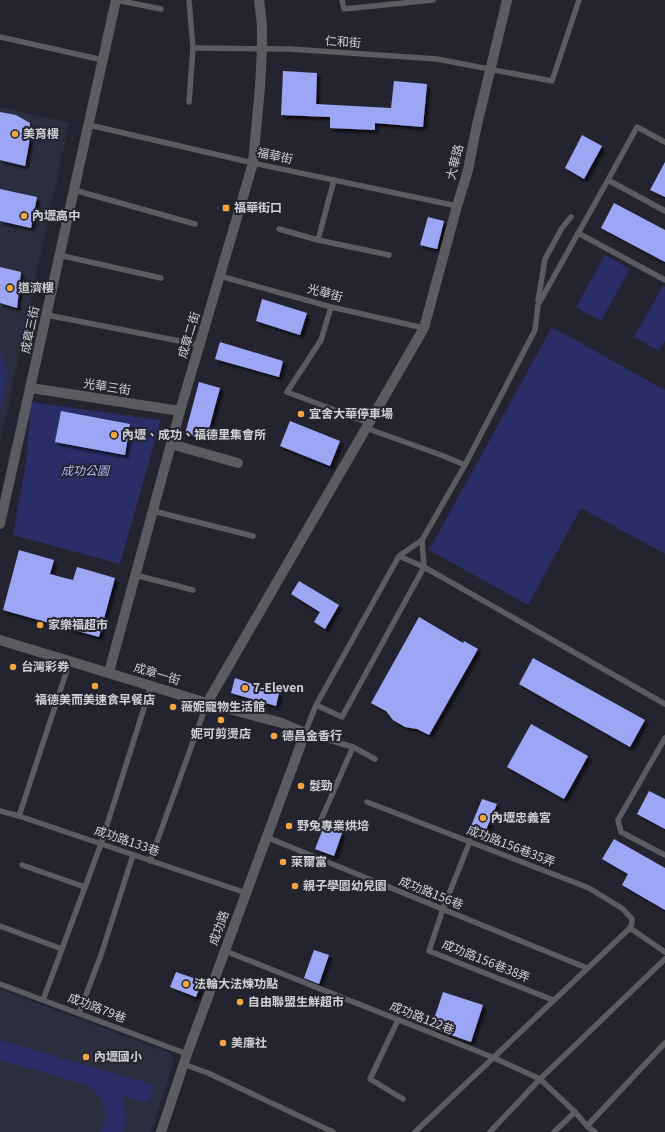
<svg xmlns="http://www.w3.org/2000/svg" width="665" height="1132" viewBox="0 0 665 1132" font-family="Georgia,'Noto Sans TC',serif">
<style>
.built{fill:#2b2e3e}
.green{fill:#2a2d66}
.building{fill:#9ca6f4;filter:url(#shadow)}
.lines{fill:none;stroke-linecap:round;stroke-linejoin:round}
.service{stroke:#5b5c61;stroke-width:5.5}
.minor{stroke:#5b5c61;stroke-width:10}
.poi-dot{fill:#f3a443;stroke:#23242f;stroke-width:1.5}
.labels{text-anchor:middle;stroke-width:4;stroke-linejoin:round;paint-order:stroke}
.street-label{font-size:12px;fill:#d0d1d8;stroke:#23242f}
.poi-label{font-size:12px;font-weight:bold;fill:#d0d1d8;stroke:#23242f;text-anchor:start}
.park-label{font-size:12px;font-style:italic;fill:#b1baf6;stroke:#23242f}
</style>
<defs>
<filter id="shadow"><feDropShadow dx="3.5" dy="3.5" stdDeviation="1" flood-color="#0009"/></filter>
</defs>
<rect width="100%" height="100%" fill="#23242f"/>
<!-- built -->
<g class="built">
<path d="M 0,107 L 69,123 L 0,444 Z"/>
<path d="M 0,989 L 170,1053 L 174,1061 L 151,1132 L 0,1132 Z"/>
</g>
<!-- green -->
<g class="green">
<path d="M 605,255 L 630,269 L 601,321 L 576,307 Z"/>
<path d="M 663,286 L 665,287 L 665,341 L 659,351 L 634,337 Z"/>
<path d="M 552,327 L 665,390 L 665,554 L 581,508 L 528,605 L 429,550 Z"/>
<path d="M 0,351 L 8,374 L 0,411 Z"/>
<path d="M 31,402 L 161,420 L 120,564 L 13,535 L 26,462 Z"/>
<path d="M 0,1040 L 154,1085 L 149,1103 L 122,1097 C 126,1109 127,1119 123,1132 L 100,1132 C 111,1114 103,1095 87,1085 L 6,1062 L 0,1061 Z"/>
</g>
<!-- building -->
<g class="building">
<path d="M 283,71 L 317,73 L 316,104 L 391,108 L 394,81 L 427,84 L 423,127 L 375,123 L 375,130 L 330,128 L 330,117 L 281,115 Z"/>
<path d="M 0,112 L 16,115 L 30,123 L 29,144 L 25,166 L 0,160 Z"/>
<path d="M 582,135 L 602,146 L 584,179 L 565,168 Z"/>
<path d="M 665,162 L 665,197 L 650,190 Z"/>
<path d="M 0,189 L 37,197 L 31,228 L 0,221 Z"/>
<path d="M 614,203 L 665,230 L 665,262 L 601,228 Z"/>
<path d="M 428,217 L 444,221 L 437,249 L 420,245 Z"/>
<path d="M 0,267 L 21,272 L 17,308 L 0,303 Z"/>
<path d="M 262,299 L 307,313 L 300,335 L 256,321 Z"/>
<path d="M 220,342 L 283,361 L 279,377 L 215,359 Z"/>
<path d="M 199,382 L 220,388 L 206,440 L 185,434 Z"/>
<path d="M 61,411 L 130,424 L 125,455 L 55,442 Z"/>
<path d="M 290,421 L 340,441 L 330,466 L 280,446 Z"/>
<path d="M 19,550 L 54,560 L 50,574 L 61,577 L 73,580 L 77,567 L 115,578 L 99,637 L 3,610 Z"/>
<path d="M 299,581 L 339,605 L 325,629 L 314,622 L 320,612 L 291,594 Z"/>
<path d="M 419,617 L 463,643 L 464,641 L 478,649 L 429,735 L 417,729 L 405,727 L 393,720 L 386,711 L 371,703 Z"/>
<path d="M 533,658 L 645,720 L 630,747 L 519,684 Z"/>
<path d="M 235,678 L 279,693 L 276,706 L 231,693 Z"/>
<path d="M 531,724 L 588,756 L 564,799 L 507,767 Z"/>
<path d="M 649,791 L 665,799 L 665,829 L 637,814 Z"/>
<path d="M 482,799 L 497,804 L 483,837 L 469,831 Z"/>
<path d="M 324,826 L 342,833 L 334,856 L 315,849 Z"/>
<path d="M 614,839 L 665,868 L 665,910 L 622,885 L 628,874 L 602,859 Z"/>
<path d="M 314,950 L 329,955 L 319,984 L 304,978 Z"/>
<path d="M 176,972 L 202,981 L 196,997 L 170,987 Z"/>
<path d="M 443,992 L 483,1005 L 471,1042 L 431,1028 Z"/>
</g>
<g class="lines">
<!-- service -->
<g class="service">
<path d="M 116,0 L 161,9"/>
<path d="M 342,0 L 344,9 L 433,0"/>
<path d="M 0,37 L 103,60"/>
<path d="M 193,48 L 290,49 L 437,59 L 552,81 L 579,0"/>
<path d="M 189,102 L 193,48 L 189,0"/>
<path d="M 89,125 L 253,163 L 457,206"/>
<path d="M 334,180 L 318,240 L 389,255"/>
<path d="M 608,180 L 637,127 L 665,142"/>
<path d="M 74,190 L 195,224"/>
<path d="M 279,229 L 318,240"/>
<path d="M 578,233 L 665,280"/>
<path d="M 59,255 L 161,278"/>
<path d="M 220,276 L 331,307 L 424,328"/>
<path d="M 538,301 L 545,259 L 562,228 L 571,217"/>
<path d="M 331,307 L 321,340 L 287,392 L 369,423"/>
<path d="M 47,315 L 200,345"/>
<path d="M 366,428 L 441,455 L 465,465 L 422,540 L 399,556 L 316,705 L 342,717 L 424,567 L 422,540"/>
<path d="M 465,465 L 535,330 L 538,305 L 608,180 L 665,211"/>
<path d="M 153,511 L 253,536"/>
<path d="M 399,556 L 424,567 L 665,704"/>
<path d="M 135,575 L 193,590"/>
<path d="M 316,705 L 305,733 L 353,747 L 375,759"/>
<path d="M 665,738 L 618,820 L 621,832 L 665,855"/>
<path d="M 367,802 L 589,888 L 623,909 L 632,919 L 632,923 L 630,928 L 415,1132"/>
<path d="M 0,811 L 19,816 L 246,893"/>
<path d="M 19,816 L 70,661"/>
<path d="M 320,822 L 353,747"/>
<path d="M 266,837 L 587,968"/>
<path d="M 470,841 L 443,909 L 429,951 L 553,1000"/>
<path d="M 150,861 L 207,703"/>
<path d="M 22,865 L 85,887"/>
<path d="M 0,926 L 62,949"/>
<path d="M 630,928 L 665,952"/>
<path d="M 225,951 L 492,1057 L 540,1079 L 575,1112 L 587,1126 L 595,1132"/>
<path d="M 0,984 L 187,1054"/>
<path d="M 43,1000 L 101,844 L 151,686"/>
<path d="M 79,1013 L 101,955 L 133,855"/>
<path d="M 398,1020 L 370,1079 L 403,1099"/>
<path d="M 183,1064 L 208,1073 L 333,1132"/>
<path d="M 587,1126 L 665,1043"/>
<path d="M 490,1132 L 540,1079 L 665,959"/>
<path d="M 554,1132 L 575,1112"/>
</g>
<!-- minor -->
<g class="minor">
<path d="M 31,388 L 180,411"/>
<path d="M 171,444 L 238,463"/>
<path d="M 0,524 L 116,0"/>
<path d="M 0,640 L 207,703 L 282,723 L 305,733 L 187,1054 L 161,1132"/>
<path d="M 109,672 L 180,411 L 253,163 L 260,87 L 262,49 L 262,25 L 259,0"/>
<path d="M 207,703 L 424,328 L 457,206 L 468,170 L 476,129 L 507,0"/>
</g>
</g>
<!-- markers -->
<g class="poi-dot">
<circle cx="15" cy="134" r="4"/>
<rect x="222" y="204" width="8" height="8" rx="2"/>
<circle cx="24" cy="216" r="4"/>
<circle cx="10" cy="288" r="4"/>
<circle cx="301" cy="414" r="4"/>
<circle cx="114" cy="435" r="4"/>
<circle cx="40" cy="625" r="4"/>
<circle cx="13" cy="667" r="4"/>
<circle cx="95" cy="686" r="4"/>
<circle cx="245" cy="688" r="4"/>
<circle cx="173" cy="707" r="4"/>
<circle cx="221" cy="720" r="4"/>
<circle cx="274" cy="736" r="4"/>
<circle cx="301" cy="786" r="4"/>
<circle cx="483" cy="818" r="4"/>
<circle cx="289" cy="826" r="4"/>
<circle cx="283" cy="862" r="4"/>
<circle cx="295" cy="886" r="4"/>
<circle cx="186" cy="984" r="4"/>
<circle cx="240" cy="1002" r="4"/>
<circle cx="223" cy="1043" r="4"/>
<circle cx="86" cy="1057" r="4"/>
</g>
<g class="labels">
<!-- street labels -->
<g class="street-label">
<text transform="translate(343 42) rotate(4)" y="4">仁和街</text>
<text transform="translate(275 156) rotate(12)" y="4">福華街</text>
<text transform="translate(455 162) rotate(-76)" y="4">大華路</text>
<text transform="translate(325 293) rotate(15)" y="4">光華街</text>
<text transform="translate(30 330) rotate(-78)" y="4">成章三街</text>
<text transform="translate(189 335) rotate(-73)" y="4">成章二街</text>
<text transform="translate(107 387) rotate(9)" y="4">光華三街</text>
<text transform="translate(157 674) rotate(17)" y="4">成章一街</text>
<text transform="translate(127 841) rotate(19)" y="4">成功路133巷</text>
<text transform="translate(511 846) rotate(21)" y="4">成功路156巷35弄</text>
<text transform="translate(431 893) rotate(22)" y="4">成功路156巷</text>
<text transform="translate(219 928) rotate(-70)" y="4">成功路</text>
<text transform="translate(486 961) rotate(22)" y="4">成功路156巷38弄</text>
<text transform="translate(97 1008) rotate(21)" y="4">成功路79巷</text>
<text transform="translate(422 1018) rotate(22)" y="4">成功路122巷</text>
</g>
<!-- poi labels -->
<g class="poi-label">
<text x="23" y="138">美育樓</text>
<text x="234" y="212">福華街口</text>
<text x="32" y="220">內壢高中</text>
<text x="18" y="292">道濟樓</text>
<text x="309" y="418">宜舍大華停車場</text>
<text x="122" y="439">內壢、成功、福德里集會所</text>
<text x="48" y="629">家樂福超市</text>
<text x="21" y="671">台灣彩券</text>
<text x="253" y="692">7-Eleven</text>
<text x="95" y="704" text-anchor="middle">福德美而美速食早餐店</text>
<text x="181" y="711">薇妮寵物生活館</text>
<text x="221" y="738" text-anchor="middle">妮可剪燙店</text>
<text x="282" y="740">德昌金香行</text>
<text x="309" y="790">髮勁</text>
<text x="491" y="822">內壢忠義宮</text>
<text x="297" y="830">野兔專業烘培</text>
<text x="291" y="866">萊爾富</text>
<text x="303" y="890">親子學園幼兒園</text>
<text x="194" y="988">法輪大法煉功點</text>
<text x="248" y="1006">自由聯盟生鮮超市</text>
<text x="231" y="1047">美廉社</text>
<text x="94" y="1061">內壢國小</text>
</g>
<!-- park labels -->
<g class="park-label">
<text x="85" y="475">成功公園</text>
</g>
</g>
</svg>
